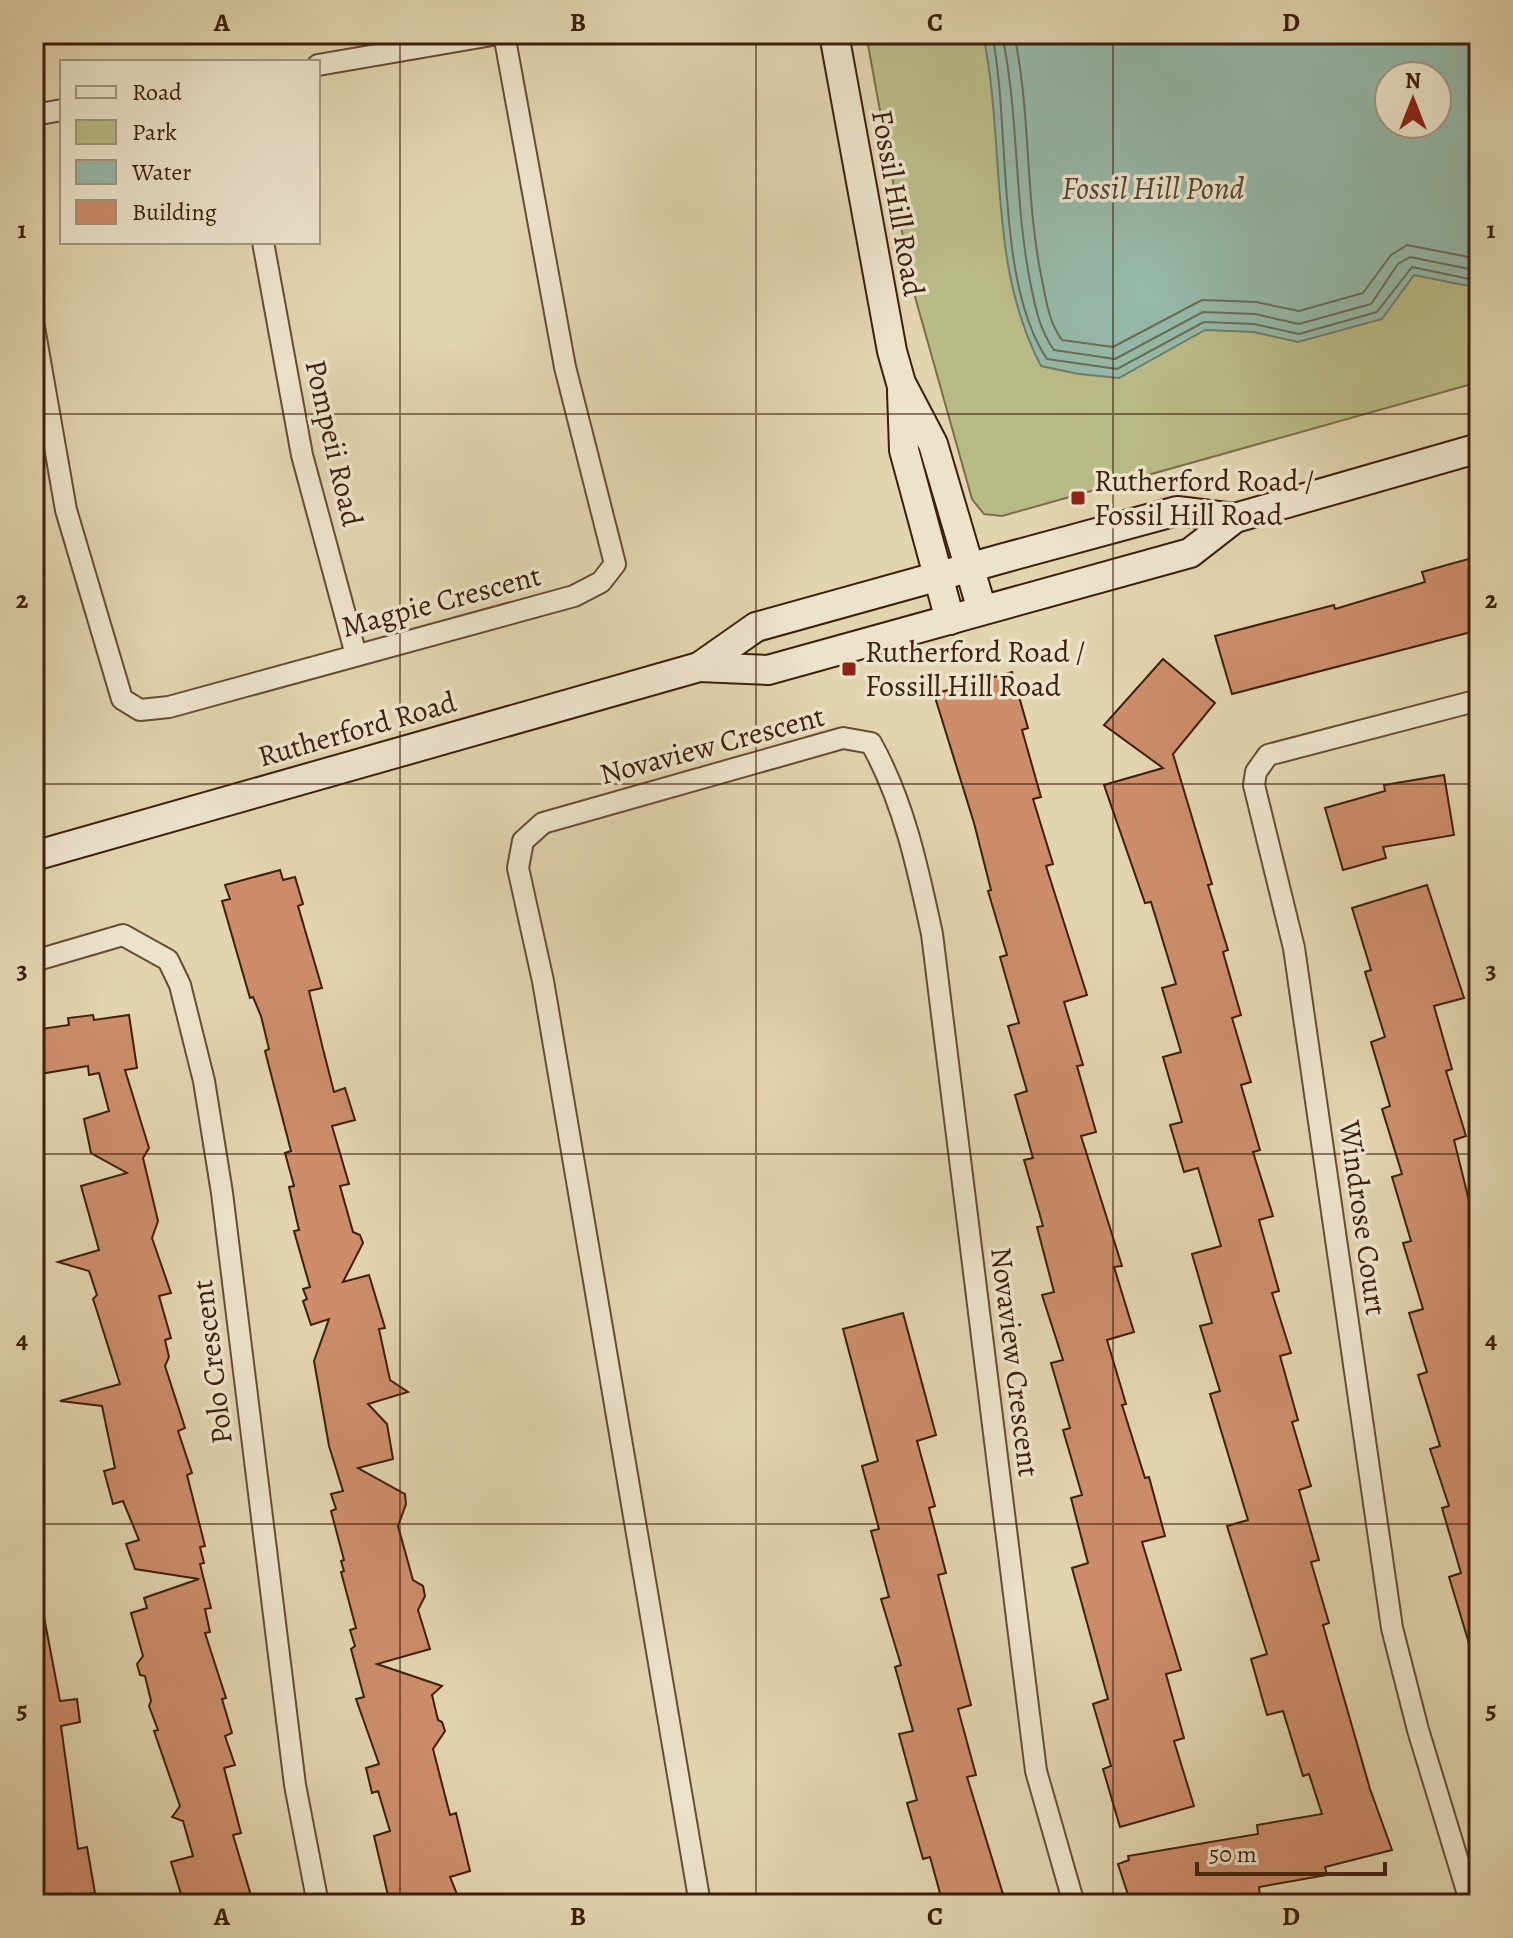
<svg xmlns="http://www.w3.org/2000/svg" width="1513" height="1938" viewBox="0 0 1513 1938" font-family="Alegreya,serif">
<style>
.green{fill:#b9bb86;stroke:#7c6d49;stroke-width:2;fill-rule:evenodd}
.water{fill:#95b8a8;stroke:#727b6a;stroke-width:2;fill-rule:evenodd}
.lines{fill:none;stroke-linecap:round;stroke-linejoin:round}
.shore{stroke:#6a6c5a;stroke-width:2}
.building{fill:#cd8d6b;stroke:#3e1f0c;stroke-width:2}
.street-casing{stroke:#674c35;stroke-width:24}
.secondary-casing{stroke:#3e1f0c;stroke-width:32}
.street{stroke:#ece3cb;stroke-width:20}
.secondary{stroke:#ece3cb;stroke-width:28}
.grid{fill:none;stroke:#3e1f0c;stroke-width:2;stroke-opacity:0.55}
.poi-dot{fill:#8f2418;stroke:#ece3cb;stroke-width:3}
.labels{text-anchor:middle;stroke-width:7;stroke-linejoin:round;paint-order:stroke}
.street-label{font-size:30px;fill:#3e1f0c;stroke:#ece3cb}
.poi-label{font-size:30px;fill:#3e1f0c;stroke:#ece3cb;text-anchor:start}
.water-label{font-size:32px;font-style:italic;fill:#544533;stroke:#ece3cb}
.neatline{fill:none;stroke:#3e1f0c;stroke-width:3}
.grid-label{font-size:26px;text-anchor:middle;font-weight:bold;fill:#3e1f0c}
</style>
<rect width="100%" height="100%" fill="#e2d4af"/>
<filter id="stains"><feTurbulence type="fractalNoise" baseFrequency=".0025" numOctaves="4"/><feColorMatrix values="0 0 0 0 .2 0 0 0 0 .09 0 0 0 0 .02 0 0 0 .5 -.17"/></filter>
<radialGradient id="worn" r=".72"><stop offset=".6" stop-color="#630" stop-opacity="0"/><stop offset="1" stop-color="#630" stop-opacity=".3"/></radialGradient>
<!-- green -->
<path class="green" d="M 866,34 L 1479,34 L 1479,382 L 1002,516 L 984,514 L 972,499 L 912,286 ZM 1389,76 L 1437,76 L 1437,124 L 1389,124 Z"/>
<!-- water -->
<path class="water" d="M 983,34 L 1479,34 L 1479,288 L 1414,275 L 1382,319 L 1298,342 L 1253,332 L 1205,330 L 1119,378 L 1079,374 L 1041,366 C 987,264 1006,144 983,34 ZM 1389,76 L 1437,76 L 1437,124 L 1389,124 Z"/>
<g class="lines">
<!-- shore -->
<g class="shore">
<path d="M 992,34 C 1011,126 995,282 1047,359 L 1117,369 L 1204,322 L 1254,324 L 1299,334 L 1377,312 L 1412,267 L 1479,281"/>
<path d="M 1002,34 C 1019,115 1014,199 1030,281 C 1035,306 1039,329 1054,350 L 1115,359 L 1203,312 L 1255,314 L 1299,324 L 1371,304 L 1398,264 L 1410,257 L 1479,271"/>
<path d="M 1014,34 C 1031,113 1025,195 1041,275 C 1046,298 1048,321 1062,340 L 1113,347 L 1202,300 L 1256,302 L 1299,311 L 1363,293 L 1391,255 L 1407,245 L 1479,259"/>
</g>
</g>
<!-- building -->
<g class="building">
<path d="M 1479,556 L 1479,630 L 1232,694 L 1215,636 L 1334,605 L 1335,609 L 1425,582 L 1422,572 Z"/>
<path d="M 1163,659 L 1215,703 L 1173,754 L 1212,884 L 1208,885 L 1228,950 L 1223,952 L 1241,1015 L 1232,1018 L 1251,1082 L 1241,1085 L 1260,1150 L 1253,1152 L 1273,1216 L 1259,1220 L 1279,1291 L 1272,1293 L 1291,1353 L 1280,1356 L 1298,1420 L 1292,1422 L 1311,1486 L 1299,1490 L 1319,1560 L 1311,1562 L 1329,1623 L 1323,1625 L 1370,1789 L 1392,1850 L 1325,1867 L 1327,1875 L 1259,1887 L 1260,1897 L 1212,1904 L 1131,1904 L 1118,1864 L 1129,1860 L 1128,1856 L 1258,1834 L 1257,1825 L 1322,1814 L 1309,1774 L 1303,1776 L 1283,1711 L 1267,1715 L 1251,1659 L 1267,1654 L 1227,1526 L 1248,1520 L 1210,1394 L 1220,1391 L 1200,1326 L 1212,1323 L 1192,1254 L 1221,1246 L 1198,1168 L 1184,1172 L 1170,1125 L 1182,1122 L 1163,1057 L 1181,1052 L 1162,988 L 1176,984 L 1151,902 L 1145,903 L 1104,785 L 1163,768 L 1104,725 Z"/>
<path d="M 1012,672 L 1028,728 L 1022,730 L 1041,797 L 1033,799 L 1053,864 L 1046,866 L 1087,995 L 1064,1002 L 1083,1065 L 1077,1066 L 1096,1132 L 1081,1136 L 1122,1266 L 1114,1267 L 1134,1332 L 1107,1340 L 1126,1404 L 1122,1405 L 1145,1478 L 1149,1477 L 1165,1536 L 1142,1542 L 1181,1670 L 1166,1674 L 1184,1738 L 1174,1741 L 1194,1806 L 1120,1827 L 1103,1769 L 1111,1766 L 1093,1704 L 1108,1699 L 1072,1568 L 1088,1563 L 1071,1498 L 1082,1495 L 1063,1430 L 1070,1428 L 1051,1363 L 1063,1360 L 1042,1295 L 1054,1292 L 1037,1227 L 1043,1226 L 1024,1160 L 1033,1158 L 1015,1095 L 1027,1091 L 1008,1026 L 1019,1023 L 1000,957 L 1007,955 L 988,891 L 991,890 L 974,823 L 934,694 Z"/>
<path d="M 1444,775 L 1454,835 L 1383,847 L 1386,858 L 1343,870 L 1325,808 L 1385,791 L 1384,785 Z"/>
<path d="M 280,870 L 283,880 L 295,877 L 303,904 L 298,906 L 322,988 L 309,991 L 323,1049 L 334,1092 L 345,1088 L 355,1120 L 332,1126 L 349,1184 L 340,1186 L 353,1232 L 360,1235 L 363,1243 L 343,1282 L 369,1275 L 385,1328 L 379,1329 L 390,1380 L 408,1392 L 368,1404 L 387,1424 L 393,1459 L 358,1468 L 405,1494 L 406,1504 L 398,1526 L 413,1580 L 423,1586 L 425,1596 L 418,1610 L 430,1649 L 377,1664 L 442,1686 L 432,1695 L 438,1720 L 442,1722 L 445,1731 L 433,1749 L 450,1815 L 456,1813 L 470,1871 L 450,1877 L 461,1904 L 390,1904 L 374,1836 L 390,1831 L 378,1791 L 372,1793 L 366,1768 L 379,1764 L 356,1699 L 364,1697 L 351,1649 L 355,1646 L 350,1630 L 356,1628 L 341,1572 L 344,1571 L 341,1561 L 344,1560 L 331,1511 L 336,1509 L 331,1494 L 343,1491 L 329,1446 L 314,1361 L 329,1319 L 311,1325 L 303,1301 L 307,1299 L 303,1289 L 310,1287 L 294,1231 L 299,1230 L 289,1187 L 294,1186 L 285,1153 L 291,1151 L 265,1051 L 269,1049 L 261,1016 L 253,997 L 250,998 L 222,901 L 230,899 L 225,885 Z"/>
<path d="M 1427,885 L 1464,998 L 1434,1006 L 1452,1069 L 1446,1071 L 1466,1136 L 1454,1140 L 1479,1241 L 1479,1272 L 1472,1274 L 1479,1297 L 1479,1659 L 1474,1660 L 1449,1577 L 1461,1573 L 1442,1508 L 1449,1506 L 1430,1449 L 1440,1446 L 1418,1375 L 1427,1372 L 1409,1313 L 1423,1309 L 1403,1243 L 1411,1241 L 1392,1177 L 1402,1174 L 1382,1109 L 1390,1106 L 1371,1042 L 1385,1037 L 1365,972 L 1371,970 L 1352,908 Z"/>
<path d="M 93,1015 L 94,1020 L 129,1015 L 137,1068 L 125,1070 L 149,1148 L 143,1158 L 158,1221 L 152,1238 L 171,1293 L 159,1296 L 171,1338 L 165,1340 L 169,1357 L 165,1366 L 185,1428 L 178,1431 L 192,1473 L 187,1475 L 205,1546 L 200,1547 L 204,1563 L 200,1564 L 211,1608 L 205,1609 L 210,1632 L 205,1633 L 226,1698 L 222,1699 L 232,1733 L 225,1736 L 235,1765 L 224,1768 L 241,1833 L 233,1835 L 252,1899 L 236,1904 L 184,1904 L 171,1862 L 193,1856 L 183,1821 L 172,1817 L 180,1806 L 154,1731 L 158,1730 L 149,1706 L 151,1701 L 145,1676 L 140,1675 L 137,1664 L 143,1656 L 131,1613 L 147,1608 L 144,1598 L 199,1579 L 135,1569 L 126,1544 L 139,1540 L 123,1501 L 113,1504 L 104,1471 L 115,1468 L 102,1406 L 60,1401 L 120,1384 L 96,1308 L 93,1299 L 97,1295 L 89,1271 L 58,1262 L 99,1250 L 81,1186 L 127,1173 L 91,1153 L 84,1119 L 109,1111 L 99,1073 L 89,1075 L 88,1066 L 34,1075 L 34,1030 L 69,1025 L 68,1018 Z"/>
<path d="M 903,1313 L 936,1435 L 917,1441 L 935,1506 L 929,1508 L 946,1573 L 938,1575 L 971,1705 L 958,1709 L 976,1775 L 967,1777 L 1006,1904 L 943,1904 L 930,1857 L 923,1859 L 907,1803 L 917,1800 L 899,1734 L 913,1731 L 895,1667 L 901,1665 L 881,1599 L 889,1597 L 871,1531 L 879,1529 L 862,1466 L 878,1461 L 843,1329 Z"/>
<path d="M 44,1617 L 60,1701 L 77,1699 L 80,1722 L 61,1726 L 78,1849 L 87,1847 L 95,1893 L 87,1894 L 89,1904 L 34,1904 L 34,1618 Z"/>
</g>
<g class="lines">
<!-- street casing -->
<g class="street-casing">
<g id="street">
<path d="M 318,65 L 498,34"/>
<path d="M 34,115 L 62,110"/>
<path d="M 263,242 L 302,455 L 356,655"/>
<path d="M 34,327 L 66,510 L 122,699 L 140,710 L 169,707 L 574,596 L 601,582 L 615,564 L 565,367 L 504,34"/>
<path d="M 34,961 L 123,935 L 168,960 L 180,985 L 204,1081 L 222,1193 L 295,1785 L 318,1904"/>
<path d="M 700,1904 L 543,981 L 518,868 L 523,841 L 543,823 L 843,738 L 871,743 C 904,802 918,869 932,934 L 1036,1771 L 1074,1904"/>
<path d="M 1471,1904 L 1418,1730 L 1392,1628 L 1294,948 L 1254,785 L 1256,772 L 1268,755 L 1479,700"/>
</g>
</g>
<!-- secondary casing -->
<g class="secondary-casing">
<g id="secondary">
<path d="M 834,34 L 892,351 L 901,383 L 933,444 L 982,610"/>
<path d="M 902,392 L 904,450 L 950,620"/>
<path d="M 699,667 L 768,670 L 1190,553 L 1235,518 L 1479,448"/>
<path d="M 34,856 L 699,667 L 756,627 L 1004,558 L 1177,511 L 1235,518"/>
</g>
</g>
<!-- street -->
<use href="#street" class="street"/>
<!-- secondary -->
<use href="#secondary" class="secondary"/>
</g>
<!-- grid -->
<path class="grid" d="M 400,34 L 400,1904M 756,34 L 756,1904M 1113,34 L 1113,1904M 34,414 L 1479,414M 34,784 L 1479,784M 34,1154 L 1479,1154M 34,1524 L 1479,1524"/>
<!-- markers -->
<g class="poi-dot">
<rect x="1070" y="490" width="16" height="16" rx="4"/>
<rect x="841" y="661" width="16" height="16" rx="4"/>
</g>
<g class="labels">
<!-- street labels -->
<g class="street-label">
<text transform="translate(898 203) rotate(80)" y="10">Fossil Hill Road</text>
<text transform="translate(334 443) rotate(77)" y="10">Pompeii Road</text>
<text transform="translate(441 601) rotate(-15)" y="10">Magpie Crescent</text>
<text transform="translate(357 729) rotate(-16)" y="10">Rutherford Road</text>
<text transform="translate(712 745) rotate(-15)" y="10">Novaview Crescent</text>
<text transform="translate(1363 1218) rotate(82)" y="10">Windrose Court</text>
<text transform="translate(212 1362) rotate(-97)" y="10">Polo Crescent</text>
<text transform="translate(1015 1362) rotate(83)" y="10">Novaview Crescent</text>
</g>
<!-- poi labels -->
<g class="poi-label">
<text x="1094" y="491">Rutherford Road /<tspan x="1094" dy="34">Fossil Hill Road</tspan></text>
<text x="865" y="662">Rutherford Road /<tspan x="865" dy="34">Fossill Hill Road</tspan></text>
</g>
<!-- water labels -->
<g class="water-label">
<text x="1153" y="199">Fossil Hill Pond</text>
</g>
</g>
<!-- margin -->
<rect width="1513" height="1938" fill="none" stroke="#e2d4af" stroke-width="88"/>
<!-- legend -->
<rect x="60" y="60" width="260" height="184" fill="#ece3cb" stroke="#a6957f" stroke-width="2"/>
<rect x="76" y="86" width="40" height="12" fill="#ece3cb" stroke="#a6957f" stroke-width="2"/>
<text x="132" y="100" font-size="24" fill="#3e1f0c">Road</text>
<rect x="76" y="120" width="40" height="24" fill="#b9bb86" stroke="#a6957f" stroke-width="2"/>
<text x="132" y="140" font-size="24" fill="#3e1f0c">Park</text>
<rect x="76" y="160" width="40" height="24" fill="#95b8a8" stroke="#a6957f" stroke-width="2"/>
<text x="132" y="180" font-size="24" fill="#3e1f0c">Water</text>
<rect x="76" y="200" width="40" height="24" fill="#cd8d6b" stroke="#a6957f" stroke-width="2"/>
<text x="132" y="220" font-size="24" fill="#3e1f0c">Building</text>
<!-- north arrow -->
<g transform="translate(1413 100)"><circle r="38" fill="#ece3cb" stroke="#a6957f" stroke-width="2"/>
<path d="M0-6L14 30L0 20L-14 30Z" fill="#8f2418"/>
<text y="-12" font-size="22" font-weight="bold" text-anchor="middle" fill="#3e1f0c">N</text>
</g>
<!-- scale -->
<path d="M1197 1862v12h188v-12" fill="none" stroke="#3e1f0c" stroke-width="4"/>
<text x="1209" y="1862" font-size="24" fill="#3e1f0c" stroke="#ece3cb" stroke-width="6" paint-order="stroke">50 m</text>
<rect x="44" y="44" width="1425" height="1850" class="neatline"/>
<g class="grid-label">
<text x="222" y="31">A</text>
<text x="578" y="31">B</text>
<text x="935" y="31">C</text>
<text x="1291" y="31">D</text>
<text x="22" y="238">1</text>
<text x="1491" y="238">1</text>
<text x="22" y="608">2</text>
<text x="1491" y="608">2</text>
<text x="22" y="978">3</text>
<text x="1491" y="978">3</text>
<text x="22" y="1348">4</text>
<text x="1491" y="1348">4</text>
<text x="22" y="1718">5</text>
<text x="1491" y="1718">5</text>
<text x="222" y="1925">A</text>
<text x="578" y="1925">B</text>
<text x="935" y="1925">C</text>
<text x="1291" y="1925">D</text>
</g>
<rect width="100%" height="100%" filter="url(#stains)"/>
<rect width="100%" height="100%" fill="url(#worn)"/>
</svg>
